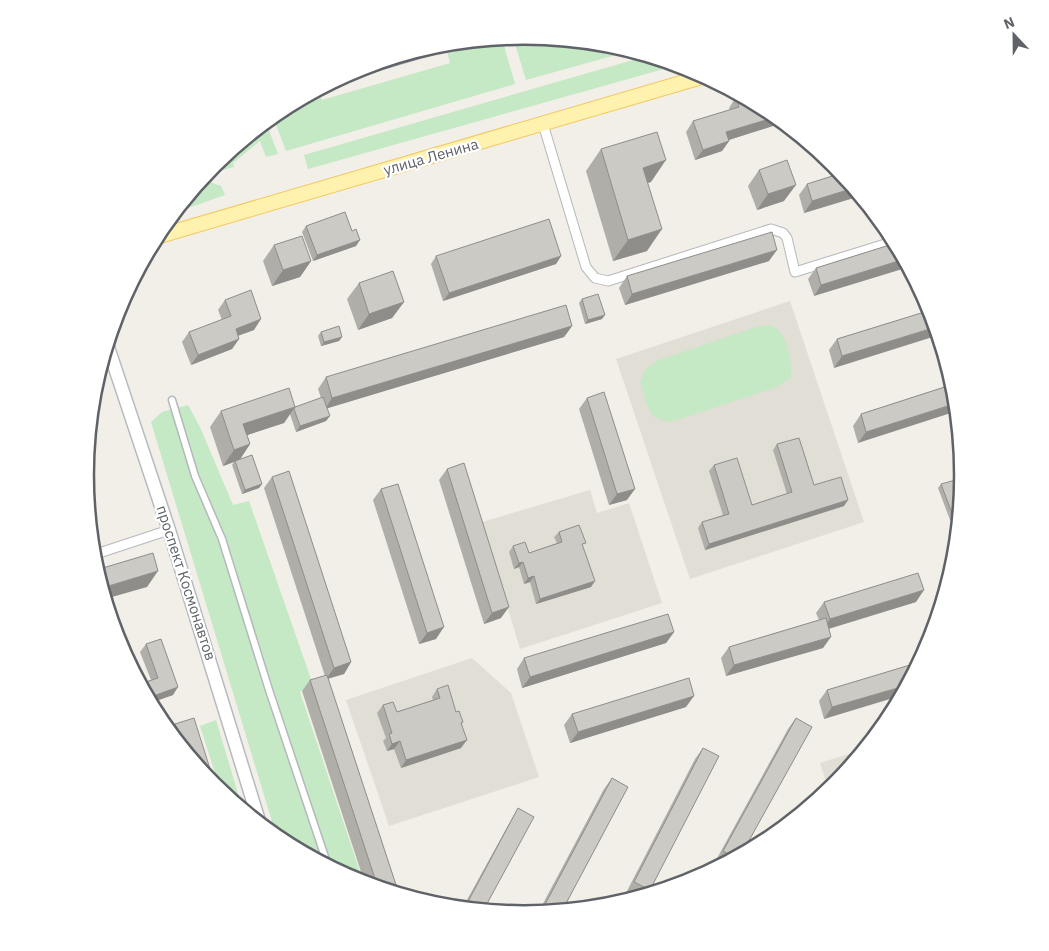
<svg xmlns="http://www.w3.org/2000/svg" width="1049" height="951" viewBox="0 0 1049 951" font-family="'IBM Plex Sans',sans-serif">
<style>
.education{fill:#e1ded6}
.green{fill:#c5e8c5}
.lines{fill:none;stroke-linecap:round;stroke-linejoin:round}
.pedestrian-casing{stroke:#b5b8bc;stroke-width:9}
.minor-casing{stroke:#b5b8bc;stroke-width:11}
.secondary-casing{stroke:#b6babf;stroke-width:15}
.primary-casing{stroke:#f2c960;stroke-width:16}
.pedestrian{stroke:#fff;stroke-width:6}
.minor{stroke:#fff;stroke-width:9}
.secondary{stroke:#fff;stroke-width:12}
.primary{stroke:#fff2af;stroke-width:14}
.wall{fill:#afaea9}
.shaded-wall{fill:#8f8d8a}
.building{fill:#cccac5;stroke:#8f8d8a}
.labels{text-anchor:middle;stroke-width:4.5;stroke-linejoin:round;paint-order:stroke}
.street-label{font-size:15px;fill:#5f6368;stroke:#fff}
.rim{fill:none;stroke:#5f6368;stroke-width:2.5}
</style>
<rect width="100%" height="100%" fill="#f1efe8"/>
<!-- education -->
<g class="education">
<path d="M 790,301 L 864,522 L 690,579 L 616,359 Z"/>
<path d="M 590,490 L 597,513 L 629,503 L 662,603 L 520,649 L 482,522 Z"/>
<path d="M 472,658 L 511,693 L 539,777 L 389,826 L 346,700 Z"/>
<path d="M 867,748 L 835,786 L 829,791 L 820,763 Z"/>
</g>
<!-- green -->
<g class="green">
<path d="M 525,36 L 610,45 L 630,51 L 526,80 L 513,37 Z"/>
<path d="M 502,39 L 515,84 L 286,151 L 275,122 L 318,90 L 322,100 L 450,63 L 447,52 L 488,40 Z"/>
<path d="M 647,56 L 678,65 L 308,169 L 304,155 Z"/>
<path d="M 268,128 L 278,154 L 266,157 L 260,141 L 233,163 L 234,167 L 215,172 Z"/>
<path d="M 207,181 L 221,186 L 225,195 L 174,213 L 198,184 Z"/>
<path d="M 759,326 C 762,326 768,325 771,326 C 788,330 792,363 791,377 L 777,387 L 674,421 C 647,423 647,403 640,382 L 645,370 L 656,361 Z"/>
<path d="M 188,405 L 200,427 L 233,505 L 249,501 L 312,682 L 300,692 L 364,884 L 277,838 L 151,422 L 162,412 Z"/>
<path d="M 216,720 L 243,810 L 221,792 L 200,726 Z"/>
</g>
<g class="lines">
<!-- pedestrian casing -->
<g class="pedestrian-casing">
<g id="pedestrian">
<path d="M 341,78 L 462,42"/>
<path d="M 280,110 L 281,110"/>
<path d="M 172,400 L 195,476 L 222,539 L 269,690 L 328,866"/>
</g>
</g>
<!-- minor casing -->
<g class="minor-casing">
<g id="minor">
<path d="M 543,124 L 586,267 L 595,278 L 608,281 L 771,229 L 783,233 L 787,238 L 795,272 L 895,241"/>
<path d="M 93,555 L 169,530"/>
</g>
</g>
<!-- secondary casing -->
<g class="secondary-casing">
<path id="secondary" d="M 107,344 L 169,530 L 260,824"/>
</g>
<!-- primary casing -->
<g class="primary-casing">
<path id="primary" d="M 156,237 L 705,76"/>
</g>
<!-- pedestrian -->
<use href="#pedestrian" class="pedestrian"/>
<!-- minor -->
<use href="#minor" class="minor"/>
<!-- secondary -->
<use href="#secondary" class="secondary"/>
<!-- primary -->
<use href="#primary" class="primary"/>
</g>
<!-- wall -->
<g class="wall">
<path d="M 736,97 L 769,110 L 781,121 L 779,124 L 729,140 L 729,141 L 722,151 L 695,160 L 686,132 L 693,121 L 730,110 L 729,108 Z"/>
<path d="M 601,149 L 651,182 L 647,183 L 647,251 L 613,261 L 586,171 Z"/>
<path d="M 759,170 L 784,201 L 757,210 L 748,186 Z"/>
<path d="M 842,173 L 860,196 L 804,213 L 799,195 L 807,184 Z"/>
<path d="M 306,226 L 356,246 L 313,261 L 302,232 Z"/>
<path d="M 896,243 L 814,296 L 808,279 L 816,268 Z"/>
<path d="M 274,245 L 311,261 L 300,277 L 272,286 L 263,261 Z"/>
<path d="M 436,256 L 561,256 L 556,264 L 443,301 L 431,264 Z"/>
<path d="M 769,261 L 625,305 L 619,288 L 627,276 Z"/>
<path d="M 359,283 L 404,302 L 392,318 L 358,330 L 347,299 Z"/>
<path d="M 582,299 L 602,319 L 585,324 L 579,303 Z"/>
<path d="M 225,300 L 254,330 L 238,336 L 239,339 L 232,349 L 191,365 L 182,342 L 189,332 L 222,320 L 218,310 Z"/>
<path d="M 931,310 L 834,368 L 829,350 L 837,339 Z"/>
<path d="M 572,326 L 564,337 L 327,408 L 326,421 L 296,432 L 290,414 L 284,423 L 247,435 L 250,444 L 240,459 L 262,484 L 259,488 L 242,494 L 232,465 L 234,462 L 223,466 L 210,427 L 221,411 L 295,407 L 321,398 L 318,389 L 326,377 Z"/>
<path d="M 321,332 L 342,337 L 339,341 L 321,346 L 318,336 Z"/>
<path d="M 954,384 L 858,443 L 853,426 L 861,414 Z"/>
<path d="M 587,398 L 627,500 L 609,505 L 579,409 Z"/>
<path d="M 777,444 L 814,485 L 844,506 L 705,550 L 698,528 L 702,522 L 723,515 L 709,471 L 714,465 L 752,505 L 787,494 L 773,450 Z"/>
<path d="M 447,469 L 501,618 L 484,624 L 439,480 Z"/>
<path d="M 272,477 L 351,662 L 344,674 L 328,679 L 399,894 L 365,884 L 302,691 L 310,680 L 325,676 L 264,488 Z"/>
<path d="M 941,484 L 962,489 L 960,517 L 950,520 L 938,488 Z"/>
<path d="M 381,489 L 436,639 L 419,644 L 373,500 Z"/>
<path d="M 559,532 L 583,547 L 591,587 L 536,604 L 530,582 L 524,584 L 519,567 L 514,569 L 509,552 L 513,546 L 529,553 L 557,543 L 554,537 Z"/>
<path d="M 824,602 L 916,602 L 829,628 L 823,648 L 726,676 L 721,658 L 729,647 L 819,620 L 816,613 Z"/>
<path d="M 674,632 L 666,643 L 522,688 L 517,669 L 524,658 Z"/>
<path d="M 146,644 L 173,695 L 150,703 L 140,684 L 151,680 L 140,652 Z"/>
<path d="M 920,662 L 824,719 L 819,701 L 827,690 Z"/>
<path d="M 437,689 L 456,712 L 463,722 L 461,725 L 461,748 L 401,768 L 394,749 L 387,751 L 383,741 L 386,738 L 377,713 L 383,705 L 397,712 L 433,700 L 432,697 Z"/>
<path d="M 686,707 L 570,743 L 564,725 L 572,714 Z"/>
<path d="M 796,718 L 741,855 L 722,866 L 715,862 L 788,729 Z"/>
<path d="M 175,724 L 214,786 L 170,732 Z"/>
<path d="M 703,748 L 650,890 L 646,895 L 636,899 L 626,893 L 695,759 Z"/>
<path d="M 860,756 L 852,765 L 852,764 L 857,757 Z"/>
<path d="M 612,778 L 562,911 L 538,913 L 604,789 Z"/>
<path d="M 518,808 L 483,911 L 462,909 L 511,820 Z"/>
</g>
<!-- shaded-wall -->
<g class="shaded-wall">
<path d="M 776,117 L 781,121 L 779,124 L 719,143 L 726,132 Z"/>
<path d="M 729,141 L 722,151 L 695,160 L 703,150 Z"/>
<path d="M 666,160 L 651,182 L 628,189 L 643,168 Z"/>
<path d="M 796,185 L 784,201 L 757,210 L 768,194 Z"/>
<path d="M 854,188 L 860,196 L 804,213 L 812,201 Z"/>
<path d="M 662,229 L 647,251 L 613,261 L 628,240 Z"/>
<path d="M 360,240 L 356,246 L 313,261 L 317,255 Z"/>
<path d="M 777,250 L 769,261 L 625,305 L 632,294 Z"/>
<path d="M 561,256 L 556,264 L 443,301 L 449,293 Z"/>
<path d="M 905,259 L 909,267 L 814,296 L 821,285 Z"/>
<path d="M 311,261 L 300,277 L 272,286 L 283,270 Z"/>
<path d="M 404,302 L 392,318 L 358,330 L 369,314 Z"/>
<path d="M 605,315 L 602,319 L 585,324 L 588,320 Z"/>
<path d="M 261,319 L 254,330 L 228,339 L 236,329 Z"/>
<path d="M 572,326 L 564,337 L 325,409 L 332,398 Z"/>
<path d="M 936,327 L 939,335 L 834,368 L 842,356 Z"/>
<path d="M 342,337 L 339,341 L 321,346 L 324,342 Z"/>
<path d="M 239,339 L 232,349 L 191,365 L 198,355 Z"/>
<path d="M 957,403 L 957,411 L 858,443 L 866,432 Z"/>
<path d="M 295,407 L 284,423 L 232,440 L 243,424 Z"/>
<path d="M 330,416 L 326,421 L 296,432 L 300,426 Z"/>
<path d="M 250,444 L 239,461 L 235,461 L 234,462 L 223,466 L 234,450 Z"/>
<path d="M 262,484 L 259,488 L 242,494 L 245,490 Z"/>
<path d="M 635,489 L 627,500 L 609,505 L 617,494 Z"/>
<path d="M 848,500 L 844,506 L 705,550 L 709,544 Z"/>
<path d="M 960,514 L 960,517 L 950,520 L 953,516 Z"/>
<path d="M 523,562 L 519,567 L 514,569 L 519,563 Z"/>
<path d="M 158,571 L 147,587 L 105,599 L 102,588 Z"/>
<path d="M 534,576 L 530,582 L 524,584 L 528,578 Z"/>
<path d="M 595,581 L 591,587 L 536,604 L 540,599 Z"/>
<path d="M 924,590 L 916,602 L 822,631 L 830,619 Z"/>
<path d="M 509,607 L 501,618 L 484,624 L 492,613 Z"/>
<path d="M 444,627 L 436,639 L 419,644 L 427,633 Z"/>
<path d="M 674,632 L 666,643 L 522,688 L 530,677 Z"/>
<path d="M 831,637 L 823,648 L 726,676 L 734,665 Z"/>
<path d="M 351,662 L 344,674 L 326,679 L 334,668 Z"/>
<path d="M 908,685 L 903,695 L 824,719 L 832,707 Z"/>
<path d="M 178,687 L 173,695 L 150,703 L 148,698 Z"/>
<path d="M 694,696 L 686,707 L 570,743 L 578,732 Z"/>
<path d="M 467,740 L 461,748 L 401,768 L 406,760 Z"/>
<path d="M 400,741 L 394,749 L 387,751 L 392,744 Z"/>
</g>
<!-- building -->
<g class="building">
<path d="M 741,96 L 769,110 L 776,117 L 726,132 L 729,141 L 703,150 L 693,121 L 739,107 L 736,97 Z"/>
<path d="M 657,132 L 666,160 L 643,168 L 662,229 L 628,240 L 601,149 Z"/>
<path d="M 787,160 L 796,185 L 768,194 L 759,170 Z"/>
<path d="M 842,173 L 854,188 L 812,201 L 807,184 Z"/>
<path d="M 345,212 L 352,231 L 356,229 L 360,240 L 317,255 L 306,226 Z"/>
<path d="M 549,219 L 561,256 L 449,293 L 436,256 Z"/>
<path d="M 772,232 L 777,250 L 632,294 L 627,276 Z"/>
<path d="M 302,236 L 311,261 L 283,270 L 274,245 Z"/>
<path d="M 896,243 L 905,259 L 821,285 L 816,268 Z"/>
<path d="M 393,271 L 404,302 L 369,314 L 359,283 Z"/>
<path d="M 251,290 L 261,319 L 236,329 L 239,339 L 198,355 L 189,332 L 231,316 L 225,300 Z"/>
<path d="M 598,294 L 605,315 L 588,320 L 582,299 Z"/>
<path d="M 566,305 L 572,326 L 332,398 L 326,377 Z"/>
<path d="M 931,310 L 936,327 L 842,356 L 837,339 Z"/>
<path d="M 339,326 L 342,337 L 324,342 L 321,332 Z"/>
<path d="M 954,384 L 955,390 L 957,403 L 866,432 L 861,414 Z"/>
<path d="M 289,388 L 295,407 L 243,424 L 250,444 L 234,450 L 221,411 Z"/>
<path d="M 604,392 L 635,489 L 617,494 L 587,398 Z"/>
<path d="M 323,397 L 330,416 L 300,426 L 294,409 L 295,407 Z"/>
<path d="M 799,438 L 814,485 L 841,477 L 848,500 L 709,544 L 702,522 L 729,514 L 714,465 L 737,458 L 752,505 L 792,492 L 777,444 Z"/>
<path d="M 252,455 L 262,484 L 245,490 L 235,461 Z"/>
<path d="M 464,463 L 509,607 L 492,613 L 447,469 Z"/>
<path d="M 289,471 L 351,662 L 334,668 L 272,477 Z"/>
<path d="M 959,479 L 962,489 L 960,514 L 953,516 L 941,484 Z"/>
<path d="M 398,484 L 444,627 L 427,633 L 381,489 Z"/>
<path d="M 579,525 L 586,543 L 582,544 L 595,581 L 540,599 L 534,576 L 528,578 L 523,562 L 519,563 L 513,546 L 525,542 L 529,553 L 562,542 L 559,532 Z"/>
<path d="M 153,553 L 158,571 L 102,588 L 96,570 Z"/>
<path d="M 918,573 L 924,590 L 830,619 L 824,602 Z"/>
<path d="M 668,614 L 674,632 L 530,677 L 524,658 Z"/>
<path d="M 826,618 L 831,637 L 734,665 L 729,647 Z"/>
<path d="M 161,639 L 178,687 L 148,698 L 140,684 L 158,678 L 146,644 Z"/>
<path d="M 920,662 L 908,685 L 832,707 L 827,690 Z"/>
<path d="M 327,675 L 399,894 L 378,888 L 310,680 Z"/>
<path d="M 689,678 L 694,696 L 578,732 L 572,714 Z"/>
<path d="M 448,685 L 456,712 L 459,711 L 463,722 L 461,723 L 467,740 L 406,760 L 400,741 L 392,744 L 389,734 L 392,733 L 383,705 L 393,702 L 397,712 L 440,698 L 437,689 Z"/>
<path d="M 194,718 L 216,788 L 183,748 L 175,724 Z"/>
<path d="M 796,718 L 812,727 L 741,855 L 736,858 L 723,851 Z"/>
<path d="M 703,748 L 719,756 L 650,890 L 634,882 Z"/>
<path d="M 612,778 L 628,787 L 562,911 L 543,913 L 541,912 Z"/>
<path d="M 518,808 L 534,817 L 483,911 L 464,909 Z"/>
</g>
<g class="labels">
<!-- street labels -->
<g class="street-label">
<text transform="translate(431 157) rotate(-16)" y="5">улица Ленина</text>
<text transform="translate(186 583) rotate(72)" y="5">проспект Космонавтов</text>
</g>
</g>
<!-- crop -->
<path d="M0 0H1049V951H0ZM94 475a430 430 0 1 1 860 0a430 430 0 1 1-860 0Z" fill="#fff" fill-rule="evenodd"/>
<path class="rim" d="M94 475a430 430 0 1 1 860 0a430 430 0 1 1-860 0Z"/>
<!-- north arrow -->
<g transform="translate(1014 35) rotate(338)" stroke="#ffffff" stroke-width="4" paint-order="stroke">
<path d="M0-4L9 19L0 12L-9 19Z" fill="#5f6368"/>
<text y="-8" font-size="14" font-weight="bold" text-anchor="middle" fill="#5f6368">N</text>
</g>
</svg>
